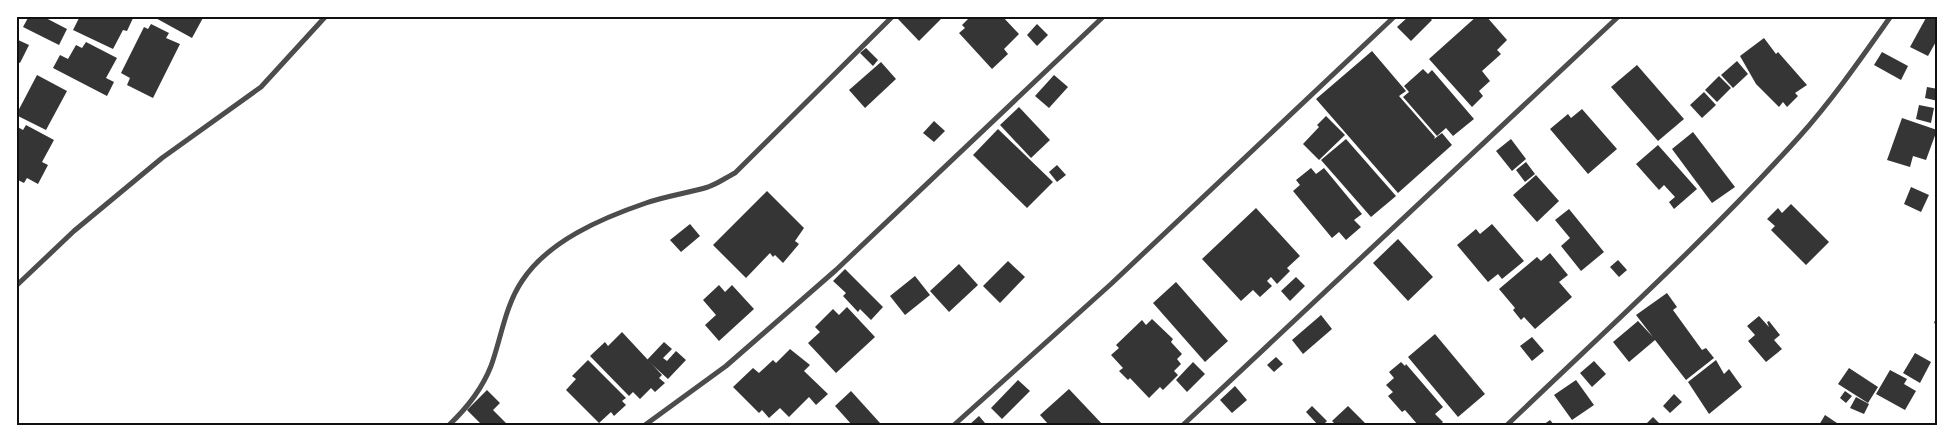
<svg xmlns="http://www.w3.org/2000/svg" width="1954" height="441" viewBox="0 0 1954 441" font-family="'Sofia Sans Condensed',sans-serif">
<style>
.building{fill:#353535}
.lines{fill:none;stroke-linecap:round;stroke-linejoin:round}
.minor{stroke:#4c4c4c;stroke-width:5}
.neatline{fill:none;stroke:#111;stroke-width:2}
</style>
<rect width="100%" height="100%" fill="#fff"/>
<!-- building -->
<g class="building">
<path d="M 29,16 L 42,16 L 67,29 L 59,45 L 23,27 Z"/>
<path d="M 76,16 L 134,16 L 127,31 L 123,30 L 113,49 L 73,30 L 79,18 Z"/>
<path d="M 152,16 L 204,16 L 192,38 Z"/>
<path d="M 901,16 L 944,16 L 919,41 L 898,19 Z"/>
<path d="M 971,16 L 1002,16 L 1019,34 L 1004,49 L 1008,54 L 992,69 L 959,33 L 965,28 L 962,25 Z"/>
<path d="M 1409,16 L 1428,16 L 1432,20 L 1411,41 L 1397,27 Z"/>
<path d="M 1477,16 L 1486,16 L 1507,40 L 1497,50 L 1501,54 L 1482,71 L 1490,81 L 1479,91 L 1483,96 L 1472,107 L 1429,59 Z"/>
<path d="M 1927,16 L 1938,16 L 1938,38 L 1928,56 L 1910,47 Z"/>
<path d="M 151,24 L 169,33 L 166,38 L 180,44 L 153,98 L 127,85 L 130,78 L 121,73 L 144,27 L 148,29 Z"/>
<path d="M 1037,24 L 1048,35 L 1037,46 L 1027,35 Z"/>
<path d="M 1764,38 L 1776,54 L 1778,52 L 1807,85 L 1795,93 L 1798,96 L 1787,107 L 1783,102 L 1779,107 L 1756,84 L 1740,56 Z"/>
<path d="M 16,39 L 29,45 L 20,63 L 16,61 Z"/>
<path d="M 86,42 L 117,58 L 106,78 L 114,82 L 107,96 L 53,68 L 60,55 L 68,59 L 76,45 L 82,48 Z"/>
<path d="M 866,48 L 878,60 L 873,66 L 860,53 Z"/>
<path d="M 1372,51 L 1406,91 L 1399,96 L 1435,137 L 1434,139 L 1442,133 L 1452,145 L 1398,193 L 1316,99 Z"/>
<path d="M 1882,52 L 1908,66 L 1901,80 L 1874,65 Z"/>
<path d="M 1737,61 L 1748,74 L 1733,88 L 1721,75 Z"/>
<path d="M 881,62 L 896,79 L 865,108 L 849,90 Z"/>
<path d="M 1637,65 L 1684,119 L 1658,141 L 1611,87 Z"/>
<path d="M 1423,69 L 1428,74 L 1432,70 L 1474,119 L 1453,136 L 1446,128 L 1437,136 L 1403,97 L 1409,92 L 1404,86 Z"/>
<path d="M 37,75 L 67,91 L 46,130 L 16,115 Z"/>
<path d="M 1054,75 L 1068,87 L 1049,108 L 1035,96 Z"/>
<path d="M 1719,76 L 1731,88 L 1717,102 L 1705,90 Z"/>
<path d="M 1927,87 L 1938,89 L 1938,101 L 1925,98 Z"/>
<path d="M 1704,92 L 1716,105 L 1702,118 L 1690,105 Z"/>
<path d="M 1919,105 L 1934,108 L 1931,123 L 1916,119 Z"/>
<path d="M 1019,107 L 1050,140 L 1031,158 L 1000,125 Z"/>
<path d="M 1582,109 L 1617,149 L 1588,174 L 1550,129 L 1568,114 L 1571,118 Z"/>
<path d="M 1326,116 L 1345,135 L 1319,160 L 1303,144 L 1319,127 L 1317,125 Z"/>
<path d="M 1902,118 L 1937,130 L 1926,160 L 1913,156 L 1910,167 L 1887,160 Z"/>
<path d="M 934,121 L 945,131 L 934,142 L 923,133 Z"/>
<path d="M 26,125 L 54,140 L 42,162 L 48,165 L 38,184 L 27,178 L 24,183 L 16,179 L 16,126 L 23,130 Z"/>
<path d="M 998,129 L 1053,182 L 1027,208 L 973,155 Z"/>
<path d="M 1693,132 L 1735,187 L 1712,203 L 1672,149 Z"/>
<path d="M 1346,139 L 1396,196 L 1371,217 L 1321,160 Z"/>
<path d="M 1511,139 L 1526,159 L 1512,171 L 1496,151 Z"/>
<path d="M 1658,145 L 1697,189 L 1674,209 L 1669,202 L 1675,197 L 1664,185 L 1659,190 L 1636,164 Z"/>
<path d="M 1526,162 L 1535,174 L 1525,182 L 1516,170 Z"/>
<path d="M 1057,165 L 1066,175 L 1057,182 L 1049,172 Z"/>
<path d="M 1311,168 L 1316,174 L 1324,168 L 1362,214 L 1354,220 L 1361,227 L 1346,240 L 1339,232 L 1332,238 L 1293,191 L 1300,185 L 1296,180 Z"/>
<path d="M 1536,175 L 1559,201 L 1537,222 L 1513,195 Z"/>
<path d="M 1911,187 L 1929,195 L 1921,212 L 1904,204 Z"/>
<path d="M 767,191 L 804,228 L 795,241 L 799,244 L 783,263 L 775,255 L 773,257 L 770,253 L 746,278 L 713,245 Z"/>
<path d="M 1791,204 L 1829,242 L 1806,265 L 1771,230 L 1775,226 L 1767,219 L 1778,208 L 1782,213 Z"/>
<path d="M 1256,208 L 1300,256 L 1287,268 L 1290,271 L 1277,284 L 1271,277 L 1267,281 L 1272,286 L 1260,297 L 1253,290 L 1241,301 L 1202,259 Z"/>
<path d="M 1569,209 L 1604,252 L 1581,271 L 1561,246 L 1570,238 L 1555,220 Z"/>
<path d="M 690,224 L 700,236 L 681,252 L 670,240 Z"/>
<path d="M 1492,224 L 1524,261 L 1502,279 L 1498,274 L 1488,282 L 1457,245 L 1476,229 L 1480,234 Z"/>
<path d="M 1398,239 L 1433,277 L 1408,301 L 1373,263 Z"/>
<path d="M 1550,253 L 1568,275 L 1559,282 L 1572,297 L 1535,329 L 1524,317 L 1521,320 L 1513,310 L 1515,308 L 1499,289 L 1537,257 L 1541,261 Z"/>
<path d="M 1618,260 L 1627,270 L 1619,277 L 1610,267 Z"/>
<path d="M 1008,261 L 1025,277 L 1000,303 L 983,286 Z"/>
<path d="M 959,264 L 978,285 L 949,312 L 930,291 Z"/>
<path d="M 845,269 L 883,307 L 871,320 L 860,309 L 858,312 L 843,296 L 846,293 L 833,281 Z"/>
<path d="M 915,276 L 930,295 L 905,315 L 890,296 Z"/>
<path d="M 1296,277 L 1305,286 L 1290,301 L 1281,291 Z"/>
<path d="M 1176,282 L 1228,341 L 1205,362 L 1153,303 Z"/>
<path d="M 719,285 L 725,292 L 732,285 L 754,309 L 719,341 L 705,325 L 716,315 L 703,300 Z"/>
<path d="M 1667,293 L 1677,307 L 1673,310 L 1702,350 L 1706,348 L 1714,358 L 1686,380 L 1655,340 L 1629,362 L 1613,342 L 1638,321 L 1653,337 L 1636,315 Z"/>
<path d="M 847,307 L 875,337 L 836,373 L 808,343 L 820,332 L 815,327 L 833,309 L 839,315 Z"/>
<path d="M 1938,312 L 1938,325 L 1934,323 Z"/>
<path d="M 1321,315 L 1332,329 L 1303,354 L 1292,340 Z"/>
<path d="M 1759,316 L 1769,327 L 1767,322 L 1769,321 L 1780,335 L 1774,340 L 1782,349 L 1766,362 L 1748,341 L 1755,335 L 1747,326 Z"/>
<path d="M 1152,319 L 1173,339 L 1171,342 L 1182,354 L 1177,359 L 1181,364 L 1174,371 L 1178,375 L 1163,390 L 1160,387 L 1149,398 L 1130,378 L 1128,380 L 1119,371 L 1123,368 L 1111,355 L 1119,348 L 1116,345 L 1142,320 L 1146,325 Z"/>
<path d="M 622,332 L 662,375 L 659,378 L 665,383 L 655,392 L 651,388 L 640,399 L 633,392 L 629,396 L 590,356 L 605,342 L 608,346 Z"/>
<path d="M 1435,334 L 1485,394 L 1458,417 L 1408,357 Z"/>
<path d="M 1532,337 L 1544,351 L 1532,361 L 1520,346 Z"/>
<path d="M 664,342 L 672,349 L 663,358 L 667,361 L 676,351 L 686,360 L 668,379 L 647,360 Z"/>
<path d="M 790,349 L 810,365 L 804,371 L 828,394 L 816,405 L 809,397 L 789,417 L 780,408 L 769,418 L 762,410 L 759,413 L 733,387 L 753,368 L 759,373 L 773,360 L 776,363 Z"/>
<path d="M 1915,353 L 1931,362 L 1920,383 L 1903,373 Z"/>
<path d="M 1276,357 L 1283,364 L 1274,372 L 1267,365 Z"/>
<path d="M 588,360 L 626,398 L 622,401 L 626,405 L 614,416 L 611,412 L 599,423 L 566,390 L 576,379 L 572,376 Z"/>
<path d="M 1716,360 L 1724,374 L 1729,369 L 1742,387 L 1709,414 L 1688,382 Z"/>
<path d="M 1594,361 L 1606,374 L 1592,387 L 1580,373 Z"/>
<path d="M 1193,362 L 1205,374 L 1187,392 L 1176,380 Z"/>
<path d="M 1401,362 L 1405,366 L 1406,364 L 1443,407 L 1435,414 L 1443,422 L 1440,425 L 1418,425 L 1405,410 L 1402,412 L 1388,396 L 1393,392 L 1386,385 L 1394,378 L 1389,372 Z"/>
<path d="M 1849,368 L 1878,387 L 1868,403 L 1838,384 Z"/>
<path d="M 1890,370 L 1907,379 L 1904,384 L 1916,391 L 1905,410 L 1876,394 Z"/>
<path d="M 1018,380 L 1030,391 L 1002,419 L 991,408 Z"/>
<path d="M 1576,380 L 1594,405 L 1572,420 L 1554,395 Z"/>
<path d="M 1235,386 L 1247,400 L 1232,413 L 1220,400 Z"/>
<path d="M 1069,389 L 1103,425 L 1049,425 L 1040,415 Z"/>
<path d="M 487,390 L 500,403 L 493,410 L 508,425 L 482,425 L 467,410 Z"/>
<path d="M 851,391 L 880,423 L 878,425 L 852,425 L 835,406 Z"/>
<path d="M 1845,391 L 1852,396 L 1846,403 L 1840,398 Z"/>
<path d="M 1674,394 L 1682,402 L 1670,413 L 1663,406 Z"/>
<path d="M 1856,397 L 1869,404 L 1864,414 L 1850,408 Z"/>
<path d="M 1312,406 L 1327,421 L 1323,425 L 1318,425 L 1306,412 Z"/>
<path d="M 1348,406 L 1365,423 L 1363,425 L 1336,425 L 1332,421 Z"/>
<path d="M 1825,415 L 1840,425 L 1819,425 Z"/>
<path d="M 979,416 L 985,423 L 969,425 Z"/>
<path d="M 1653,417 L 1661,425 L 1645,425 Z"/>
<path d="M 1550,420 L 1554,425 L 1543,425 Z"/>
</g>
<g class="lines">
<!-- minor -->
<g class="minor">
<path d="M 16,19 L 18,16"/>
<path d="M 16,286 L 74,231 L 162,158 L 261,87 L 326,16"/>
<path d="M 449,425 C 467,408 482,389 491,366 C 501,339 505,306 522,281 C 548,241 602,218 646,203 C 666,196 688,193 708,187 C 717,184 727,177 735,173 L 893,16"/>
<path d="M 645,425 L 726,366 L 836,270 L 1104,16"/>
<path d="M 954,425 L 1111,284 L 1395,16"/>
<path d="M 1183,425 L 1619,16"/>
<path d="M 1507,425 C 1606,330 1707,239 1799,137 C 1833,99 1862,57 1891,16"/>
</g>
</g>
<!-- border -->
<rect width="1954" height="441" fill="none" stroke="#ffffff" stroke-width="35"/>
<rect x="18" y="18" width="1918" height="406" class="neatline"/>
</svg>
